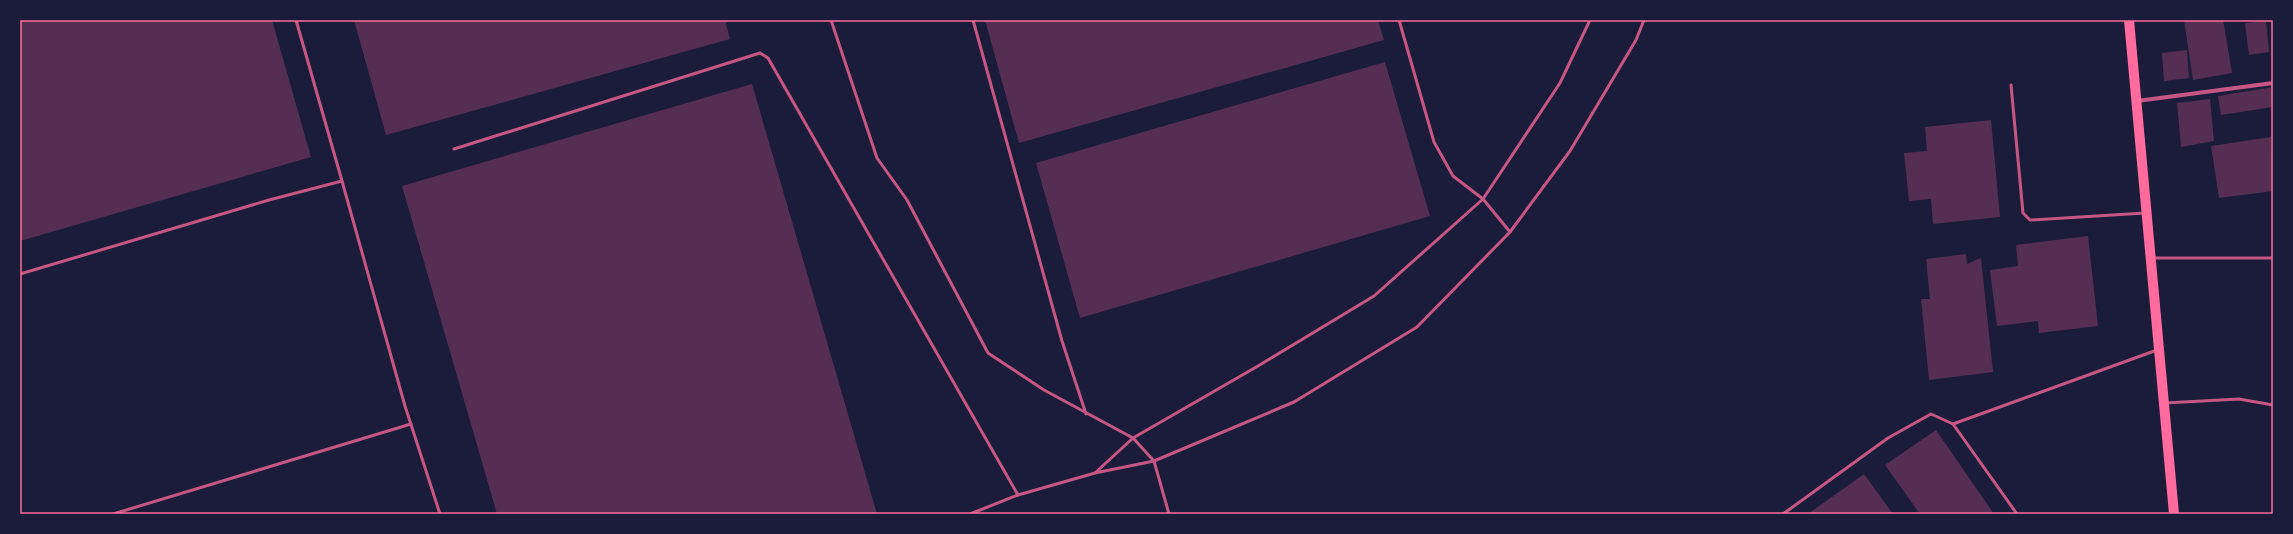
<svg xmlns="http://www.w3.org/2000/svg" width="2293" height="534" viewBox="0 0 2293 534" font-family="'Fira Sans',sans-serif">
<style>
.building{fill:#542f53}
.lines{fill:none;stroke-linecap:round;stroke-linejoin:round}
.service{stroke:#c65784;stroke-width:3}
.minor{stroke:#c65784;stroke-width:4}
.primary{stroke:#ff6b9d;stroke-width:10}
.neatline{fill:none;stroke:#ff6b9d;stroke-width:1.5}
</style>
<rect width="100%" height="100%" fill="#1b1b3a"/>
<!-- building -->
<g class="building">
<path d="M 20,20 L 272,20 L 311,157 L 20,241 Z"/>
<path d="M 354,20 L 725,20 L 730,39 L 386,135 Z"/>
<path d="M 985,20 L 1378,20 L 1384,40 L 1019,143 Z"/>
<path d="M 2184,20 L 2223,20 L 2232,73 L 2193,80 Z"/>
<path d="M 2266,21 L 2269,52 L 2249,55 L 2245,23 Z"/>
<path d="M 2187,50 L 2189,78 L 2164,81 L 2162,53 Z"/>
<path d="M 1385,62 L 1430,216 L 1080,318 L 1036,163 Z"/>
<path d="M 752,84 L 877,514 L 497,514 L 402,186 Z"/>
<path d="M 2273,87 L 2273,107 L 2221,115 L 2218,96 Z"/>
<path d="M 2210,99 L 2214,141 L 2181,147 L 2177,103 Z"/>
<path d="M 1991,120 L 2000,217 L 1933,224 L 1931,199 L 1909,201 L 1904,153 L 1927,151 L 1925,127 Z"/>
<path d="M 2271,137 L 2273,191 L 2219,198 L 2211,146 Z"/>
<path d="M 2088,236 L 2098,326 L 2039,333 L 2038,321 L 1997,326 L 1990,270 L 2018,266 L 2016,245 Z"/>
<path d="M 1966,254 L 1967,264 L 1981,258 L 1993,372 L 1929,380 L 1921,299 L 1930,299 L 1926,259 Z"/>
<path d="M 1936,430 L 1994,514 L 1920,514 L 1885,465 Z"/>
<path d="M 1864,474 L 1893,514 L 1808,514 Z"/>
</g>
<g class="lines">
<!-- service -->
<g class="service">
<path d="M 831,20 L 877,158 L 907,200 L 988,353 L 1044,390 L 1133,438 L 1154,461 L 1169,514"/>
<path d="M 973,20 L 1062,341 L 1086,414"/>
<path d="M 1399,20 L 1434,142 L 1453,176 L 1483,199 L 1510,232"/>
<path d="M 2011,85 L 2023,213 L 2030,220 L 2145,213"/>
<path d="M 454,149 L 760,53 L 768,58 L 1018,495"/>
<path d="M 342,181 L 405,406 L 440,514"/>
<path d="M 2153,258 L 2273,258"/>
<path d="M 20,274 L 269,200 L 342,181 L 296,20"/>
<path d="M 2165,403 L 2239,399 L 2273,405"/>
<path d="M 1953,424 L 2157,350"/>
<path d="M 1095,473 L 1133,438 L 1258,366 L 1374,296 L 1483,199 L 1560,83 L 1590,20"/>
<path d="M 113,514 L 411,424"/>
<path d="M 970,514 L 1018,495 L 1095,473 L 1154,461 L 1294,402 L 1417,327 L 1510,232 L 1570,151 L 1636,40 L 1644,20"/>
<path d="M 1783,514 L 1888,438 L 1931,414 L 1953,424 L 2017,514"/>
</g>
<!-- minor -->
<path class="minor" d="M 2137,101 L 2273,83"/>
<!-- primary -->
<path class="primary" d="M 2129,20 L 2174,514"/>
</g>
<!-- border -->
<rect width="2293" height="534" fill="none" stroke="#1b1b3a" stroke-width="42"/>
<rect x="21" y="21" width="2251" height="492" class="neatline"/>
</svg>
